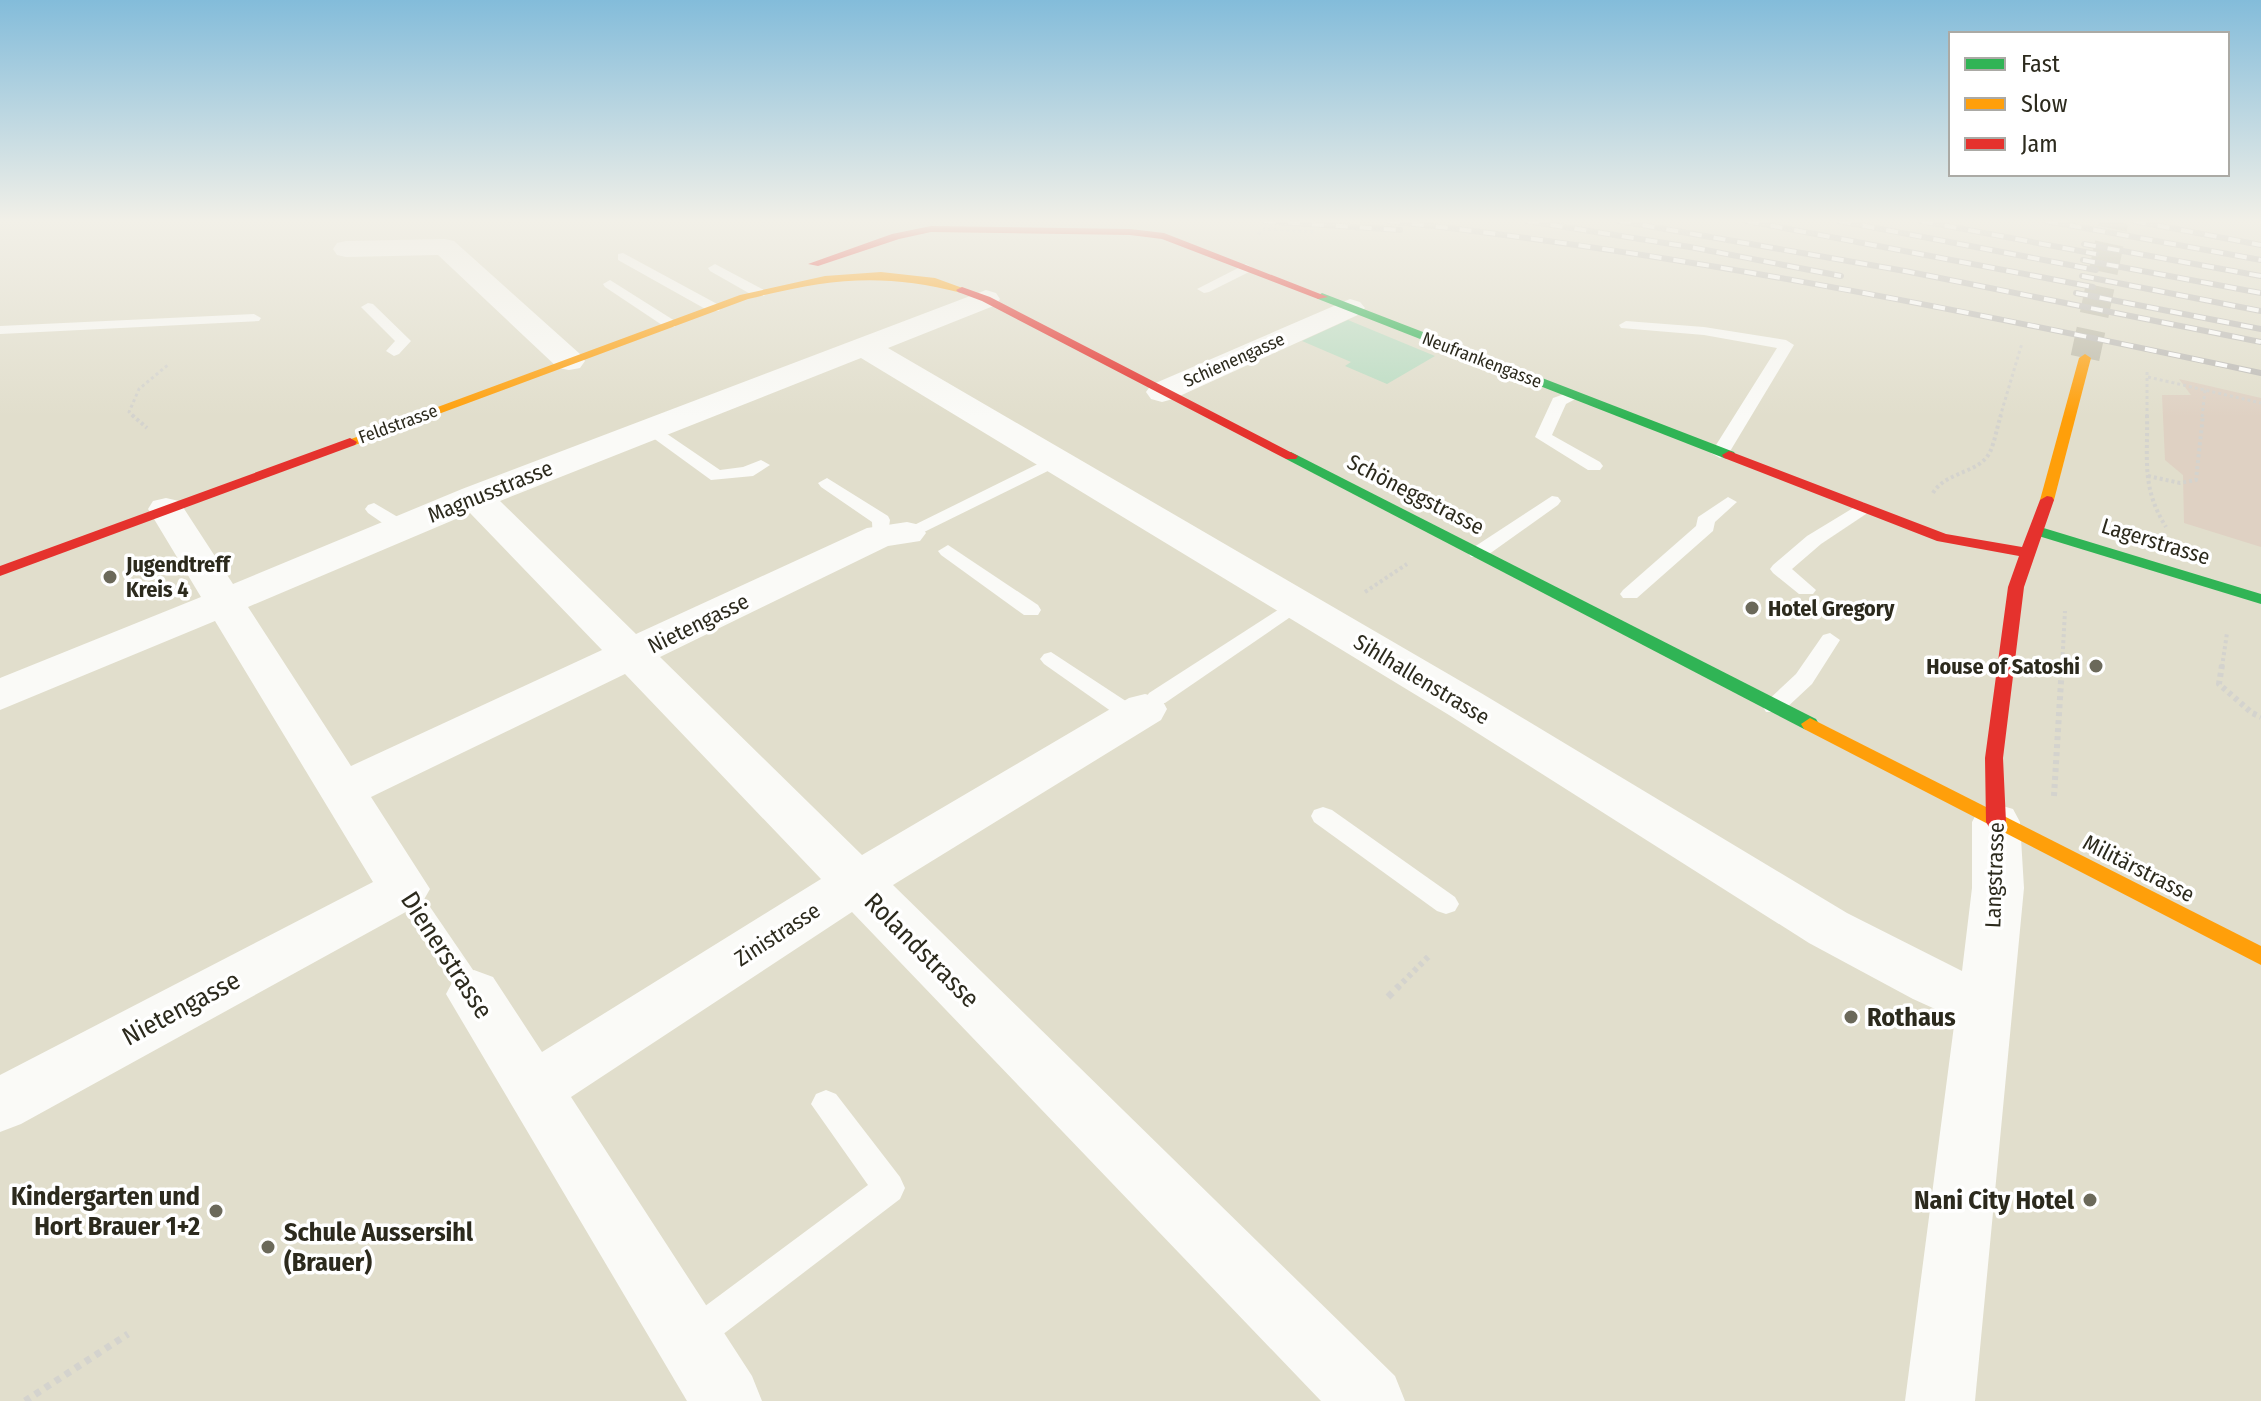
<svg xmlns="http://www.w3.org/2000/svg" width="2261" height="1401" viewBox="0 0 2261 1401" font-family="'Fira Sans Condensed',sans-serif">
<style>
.commercial{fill:#dfd1c3}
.green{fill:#badcc2}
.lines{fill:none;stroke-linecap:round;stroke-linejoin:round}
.secondary-tunnel{stroke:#bdbaa9;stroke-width:29;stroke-dasharray:29 15;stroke-linecap:butt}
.path-far3{stroke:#d4d3ce;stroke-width:3;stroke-dasharray:3 3;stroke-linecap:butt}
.path-far2{stroke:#d4d3ce;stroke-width:4;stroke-dasharray:3 3;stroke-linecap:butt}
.path-far1{stroke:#d4d3ce;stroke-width:6;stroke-dasharray:4 4;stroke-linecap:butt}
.path{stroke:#d4d3ce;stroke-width:7;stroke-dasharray:6 6;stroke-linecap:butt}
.lane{fill:#fafaf7;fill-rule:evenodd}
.street{fill:#fafaf7;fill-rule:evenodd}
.fast{fill:#30b455;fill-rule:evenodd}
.slow{fill:#ff9f0a;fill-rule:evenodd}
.jam{fill:#e5322d;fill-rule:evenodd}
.rail-casing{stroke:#bcbab6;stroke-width:6}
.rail{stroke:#fff;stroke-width:4;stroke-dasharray:12;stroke-linecap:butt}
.poi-dot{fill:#6b695a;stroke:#fff;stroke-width:3}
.labels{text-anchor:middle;stroke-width:7;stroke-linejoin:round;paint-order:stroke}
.far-street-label{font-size:18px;fill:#2c2a1d;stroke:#fff}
.street-label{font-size:22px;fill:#2c2a1d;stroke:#fff}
.poi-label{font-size:22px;font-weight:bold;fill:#2c2a1d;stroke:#fff;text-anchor:start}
.near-street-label{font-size:26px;fill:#2c2a1d;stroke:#fff}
.near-poi-label{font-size:26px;font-weight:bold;fill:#2c2a1d;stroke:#fff;text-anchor:start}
</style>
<rect width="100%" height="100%" fill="#e1decc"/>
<!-- commercial -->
<path class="commercial" d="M 2179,379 L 2261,398 L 2261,547 L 2184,523 L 2183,475 L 2165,460 L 2162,395 L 2191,395 Z"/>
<!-- green -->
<path class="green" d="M 1348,320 L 1435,356 L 1387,384 L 1345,366 L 1351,362 L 1302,341 Z"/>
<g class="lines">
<!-- secondary-tunnel -->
<path class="secondary-tunnel" d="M 2085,358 L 2114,221"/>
<!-- path-far3 -->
<g class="path-far3">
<path d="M 1258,234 L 1264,229 L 1315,232"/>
<path d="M 2147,372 L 2147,417"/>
<path d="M 2148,377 L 2261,403"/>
<path d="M 134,417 L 129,412 L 139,389 L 169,364"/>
<path d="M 2000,417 L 2022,343"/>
<path d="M 2202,417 L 2205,390"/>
</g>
<!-- path-far2 -->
<g class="path-far2">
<path d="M 132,415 L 147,428"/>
<path d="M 2147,415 C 2148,460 2141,487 2166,527"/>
<path d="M 2148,476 L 2180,483 L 2196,480 L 2203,415"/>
<path d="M 1933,493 C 1946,471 1979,474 1990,452 C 1995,441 1997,427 2001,415"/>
<path d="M 1365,592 L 1407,564"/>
<path d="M 2062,667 L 2065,611"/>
<path d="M 2222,667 L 2227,633"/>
</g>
<!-- path-far1 -->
<g class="path-far1">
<path d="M 2222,665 L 2219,684 L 2252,713 L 2261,717"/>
<path d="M 2054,796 L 2062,665"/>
<path d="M 1397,988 L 1429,956"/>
</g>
<!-- path -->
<g class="path">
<path d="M 1388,997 L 1399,986"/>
<path d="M 25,1401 L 128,1334"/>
</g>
<!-- lane -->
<g class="lane">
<path d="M 623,253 L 719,305 L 721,308 L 719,311 L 709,311 L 618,260 L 618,254 Z"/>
<path d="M 715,264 L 764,290 L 766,293 L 764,296 L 754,296 L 710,271 L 708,268 Z"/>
<path d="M 1246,264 L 1253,268 L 1251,271 L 1209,292 L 1204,293 L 1197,289 Z"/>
<path d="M 610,280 L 675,321 L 675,327 L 665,327 L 605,287 L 603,284 Z"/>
<path d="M 368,303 L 373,304 L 411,341 L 399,354 L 394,356 L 386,351 L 395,341 L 361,307 Z"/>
<path d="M 254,314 L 261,318 L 259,321 L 0,334 L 0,326 Z"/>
<path d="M 1626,321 L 1704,327 L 1786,340 L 1794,345 L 1729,453 L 1720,458 L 1711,453 L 1777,348 L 1704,335 L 1621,328 L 1619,325 Z"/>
<path d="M 1573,391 L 1581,396 L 1566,404 L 1552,435 L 1600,462 L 1603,466 L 1600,470 L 1588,470 L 1535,437 L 1553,398 Z"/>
<path d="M 651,423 L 720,470 L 743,467 L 761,460 L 770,465 L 753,476 L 711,480 L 645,432 L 643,428 Z"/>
<path d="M 1054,456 L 1060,457 L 1063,461 L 1060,465 L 914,537 L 900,537 L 898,533 Z"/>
<path d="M 827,478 L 888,516 L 890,520 L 887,540 L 873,540 L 872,522 L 821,487 L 818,483 Z"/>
<path d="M 1552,496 L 1558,497 L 1561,501 L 1558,505 L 1485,557 L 1471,557 L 1468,553 L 1471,549 Z"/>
<path d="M 1728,497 L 1737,502 L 1715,522 L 1713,531 L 1637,598 L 1623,598 L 1620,594 L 1623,590 L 1696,526 L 1698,517 Z"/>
<path d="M 1863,502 L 1872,508 L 1869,512 L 1821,544 L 1792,569 L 1816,590 L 1813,594 L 1799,594 L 1773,573 L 1770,569 L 1773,565 L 1807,536 Z"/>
<path d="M 374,503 L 408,523 L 410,527 L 408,531 L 394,531 L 368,513 L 365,509 L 368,505 Z"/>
<path d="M 948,545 L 1038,605 L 1041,610 L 1038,615 L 1024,615 L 941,555 L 938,551 Z"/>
<path d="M 1298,597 L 1308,603 L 1305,607 L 1165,703 L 1149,703 L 1146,698 L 1149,693 Z"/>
<path d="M 1830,633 L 1840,640 L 1812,684 L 1782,712 L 1766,712 L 1763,707 L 1766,702 L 1796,674 L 1823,635 Z"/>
<path d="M 1051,652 L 1141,711 L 1144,716 L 1141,721 L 1125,721 L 1044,664 L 1040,659 L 1044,654 Z"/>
<path d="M 1323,807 L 1332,810 L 1455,897 L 1459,904 L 1455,911 L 1446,914 L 1437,911 L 1314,822 L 1311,816 L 1314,810 Z"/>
<path d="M 404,879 L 413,882 L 484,986 L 488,994 L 484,1002 L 474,1006 L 464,1002 L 395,896 L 391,889 L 395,882 Z"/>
<path d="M 826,1090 L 836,1094 L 900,1177 L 905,1188 L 900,1199 L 705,1348 L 693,1353 L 681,1348 L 676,1336 L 681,1324 L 868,1185 L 811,1104 L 816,1094 Z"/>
</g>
<!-- street -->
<g class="street">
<path d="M 445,239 L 454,241 L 580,354 L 585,361 L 580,368 L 569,370 L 558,368 L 438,255 L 346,257 L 337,255 L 333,249 L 337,243 L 346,241 Z"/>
<path d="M 986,290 L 996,293 L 1000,299 L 996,305 L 888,348 L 1481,693 L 1847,913 L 1962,971 L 1972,888 L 1972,822 L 1979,809 L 1996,804 L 2013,809 L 2020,822 L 2024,888 L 1975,1401 L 1905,1401 L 1955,1018 L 1913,999 L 1809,943 L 1449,715 L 861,358 L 500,501 L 636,634 L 867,528 L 907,522 L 920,525 L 926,533 L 920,541 L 888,546 L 660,657 L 862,855 L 1129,698 L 1145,694 L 1161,698 L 1167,709 L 1161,720 L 893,885 L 1395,1376 L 1405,1401 L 1321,1401 L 852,912 L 571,1097 L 752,1376 L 762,1401 L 687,1401 L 446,994 L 455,977 L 474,970 L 493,977 L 542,1052 L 821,879 L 625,674 L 371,797 L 430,889 L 422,903 L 21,1124 L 0,1132 L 0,1075 L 373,882 L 215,621 L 0,710 L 0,678 L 201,597 L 148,509 L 153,501 L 166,498 L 179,501 L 233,584 L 462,489 ZM 470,513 L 602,650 L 351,766 L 248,607 Z"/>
<path d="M 1350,299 L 1360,302 L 1365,308 L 1360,314 L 1173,399 L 1162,402 L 1151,399 L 1146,392 L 1151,385 Z"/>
</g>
<!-- fast -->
<g class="fast">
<path d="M 1322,293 L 1734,452 L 1736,455 L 1729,459 L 1724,458 L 1318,299 L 1316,297 Z"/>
<path d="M 1291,452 L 1816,719 L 1819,724 L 1810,730 L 1804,729 L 1286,459 L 1286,453 Z"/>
<path d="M 2037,526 L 2261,594 L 2261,604 L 2032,534 L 2029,531 L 2032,528 Z"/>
</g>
<!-- slow -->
<g class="slow">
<path d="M 881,272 L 935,278 L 968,290 L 962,293 C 880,272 829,279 748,299 L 355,445 L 345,445 L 343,442 L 740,295 L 825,276 Z"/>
<path d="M 2085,354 L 2091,358 L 2054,500 L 2052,503 L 2042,503 L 2040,500 L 2079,358 Z"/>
<path d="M 1810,718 L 2261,946 L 2261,965 L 1804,729 L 1801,724 Z"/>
</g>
<!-- jam -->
<g class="jam">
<path d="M 931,226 L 1130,229 L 1164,233 L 1328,297 L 1318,299 L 1162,239 L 1130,235 L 931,232 L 899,239 L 818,266 L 808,264 L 892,234 Z"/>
<path d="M 962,287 L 990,297 L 1298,456 L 1296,459 L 1286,459 L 982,301 L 958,292 L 956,290 Z"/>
<path d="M 350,438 L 357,442 L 355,445 L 0,576 L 0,566 Z"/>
<path d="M 1729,451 L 1946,534 L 2022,547 L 2040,500 L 2047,496 L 2052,497 L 2054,500 L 2024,587 L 2003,758 L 2006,822 L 2003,827 L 1989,827 L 1986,822 L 1985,758 L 2008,587 L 2019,556 L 1937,541 L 1724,458 L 1722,455 Z"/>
</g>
<!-- rail casing -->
<g class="rail-casing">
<g id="rail">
<path d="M 1264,221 L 1400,230"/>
<path d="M 1388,221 C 1683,253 1971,312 2261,373"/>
<path d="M 1527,221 L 1690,247 L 1841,276"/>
<path d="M 1619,221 L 1905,271 L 2261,342"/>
<path d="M 1747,221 L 2093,287"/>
<path d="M 1839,221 L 2096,270"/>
<path d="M 1921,221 L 2096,254"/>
<path d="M 2046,221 L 2261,260"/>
<path d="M 2134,221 L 2261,245"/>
<path d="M 2084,244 L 2261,276"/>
<path d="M 2083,260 L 2261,293"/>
<path d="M 2082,276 L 2261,311"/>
<path d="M 2076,293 L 2261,329"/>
</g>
</g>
<!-- rail -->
<use href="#rail" class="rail"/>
</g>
<!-- sky -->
<linearGradient id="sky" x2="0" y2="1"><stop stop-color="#83bcda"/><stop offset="0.53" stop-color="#f2f0e8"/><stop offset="1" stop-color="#f2f0e8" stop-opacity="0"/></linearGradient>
<rect width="2261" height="417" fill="url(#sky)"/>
<!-- markers -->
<g class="poi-dot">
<circle cx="110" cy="577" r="8"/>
<circle cx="1752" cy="608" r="8"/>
<circle cx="2096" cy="666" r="8"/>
<circle cx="1851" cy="1017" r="8"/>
<circle cx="2090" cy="1200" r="8"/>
<circle cx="216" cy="1211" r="8"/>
<circle cx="268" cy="1247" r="8"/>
</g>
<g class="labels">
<!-- far-street labels -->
<g class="far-street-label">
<text transform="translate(1234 360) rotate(-24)" y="6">Schienengasse</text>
<text transform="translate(1482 360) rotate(21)" y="6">Neufrankengasse</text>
<text transform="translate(398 424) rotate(-20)" y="6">Feldstrasse</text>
</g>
<!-- street labels -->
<g class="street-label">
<text transform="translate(490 491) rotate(-22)" y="8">Magnusstrasse</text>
<text transform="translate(1416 494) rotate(27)" y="8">Schöneggstrasse</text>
<text transform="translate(2156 541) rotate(17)" y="8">Lagerstrasse</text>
<text transform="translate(698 623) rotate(-26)" y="8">Nietengasse</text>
<text transform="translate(1422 679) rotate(31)" y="8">Sihlhallenstrasse</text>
<text transform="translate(2139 868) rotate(27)" y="8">Militärstrasse</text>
<text transform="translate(1994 875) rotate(-88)" y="8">Langstrasse</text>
<text transform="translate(777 934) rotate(-33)" y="8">Zinistrasse</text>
</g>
<!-- poi labels -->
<g class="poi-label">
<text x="126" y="572">Jugendtreff<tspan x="126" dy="25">Kreis 4</tspan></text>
<text x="1768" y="616">Hotel Gregory</text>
<text x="2080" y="674" text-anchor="end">House of Satoshi</text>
</g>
<!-- near-street labels -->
<g class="near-street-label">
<text transform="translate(922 950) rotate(45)" y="9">Rolandstrasse</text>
<text transform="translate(447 955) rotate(57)" y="9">Dienerstrasse</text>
<text transform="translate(181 1008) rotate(-28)" y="9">Nietengasse</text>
</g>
<!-- near-poi labels -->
<g class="near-poi-label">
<text x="1867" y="1026">Rothaus</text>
<text x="200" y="1205" text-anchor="end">Kindergarten und<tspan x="200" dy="30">Hort Brauer 1+2</tspan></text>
<text x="2074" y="1209" text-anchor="end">Nani City Hotel</text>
<text x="284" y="1241">Schule Aussersihl<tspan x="284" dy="30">(Brauer)</tspan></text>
</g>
</g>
<!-- legend -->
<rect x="1949" y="32" width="280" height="144" fill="#ffffff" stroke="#abaaa5" stroke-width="2"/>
<rect x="1965" y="58" width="40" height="12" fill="#30b455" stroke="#abaaa5" stroke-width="2"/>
<text x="2021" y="72" font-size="24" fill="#2c2a1d">Fast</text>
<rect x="1965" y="98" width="40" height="12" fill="#ff9f0a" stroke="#abaaa5" stroke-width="2"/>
<text x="2021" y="112" font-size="24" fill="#2c2a1d">Slow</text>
<rect x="1965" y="138" width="40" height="12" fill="#e5322d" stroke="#abaaa5" stroke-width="2"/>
<text x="2021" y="152" font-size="24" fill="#2c2a1d">Jam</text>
</svg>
